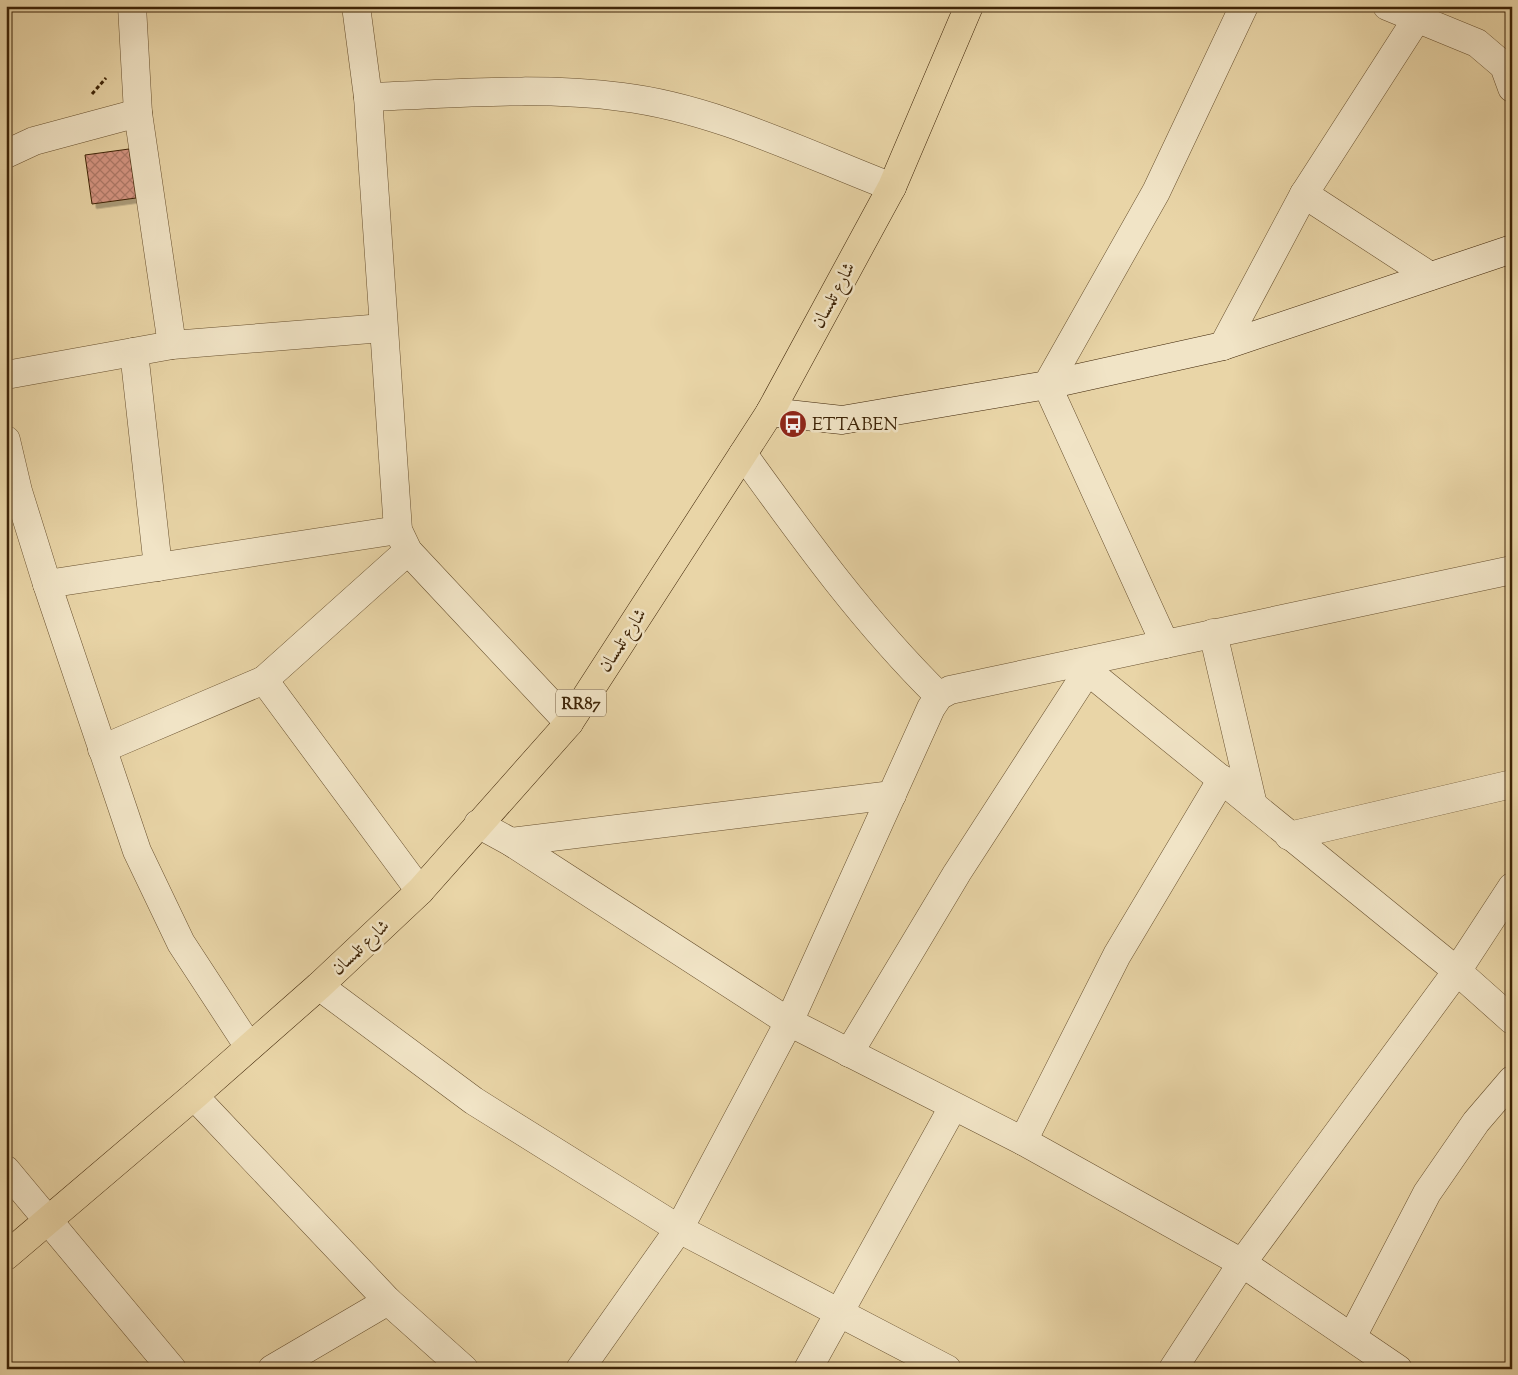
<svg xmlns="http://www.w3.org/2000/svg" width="1518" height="1375" viewBox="0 0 1518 1375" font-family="'Sorts Mill Goudy',Amiri,serif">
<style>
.building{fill:url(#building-cross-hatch);stroke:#3d2306;filter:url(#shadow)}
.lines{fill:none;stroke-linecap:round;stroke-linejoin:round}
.street-casing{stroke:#68502e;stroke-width:29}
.secondary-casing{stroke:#3d2306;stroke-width:29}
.primary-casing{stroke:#3d2306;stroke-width:29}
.path{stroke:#3d2306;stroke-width:3;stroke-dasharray:4 2.5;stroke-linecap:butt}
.street{stroke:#f1e4c6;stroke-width:28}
.secondary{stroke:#f1e4c6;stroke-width:28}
.primary{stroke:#e9d5a7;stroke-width:28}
.labels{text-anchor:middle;stroke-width:5;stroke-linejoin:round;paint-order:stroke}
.shield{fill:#f1e4c6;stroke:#735d40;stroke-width:1}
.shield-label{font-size:16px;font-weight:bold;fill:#3d2306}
.street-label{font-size:18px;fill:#3d2306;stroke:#f1e4c6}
.poi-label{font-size:18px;fill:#3d2306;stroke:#f1e4c6;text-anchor:start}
</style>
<defs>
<pattern id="building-cross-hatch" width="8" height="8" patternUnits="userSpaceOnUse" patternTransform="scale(1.25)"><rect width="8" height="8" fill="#d69684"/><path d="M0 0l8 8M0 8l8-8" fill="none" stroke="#af7a6a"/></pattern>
<filter id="shadow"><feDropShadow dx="4.5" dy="4.5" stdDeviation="0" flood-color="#0004"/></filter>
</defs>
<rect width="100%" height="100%" fill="#e9d5a7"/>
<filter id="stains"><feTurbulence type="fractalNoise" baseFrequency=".004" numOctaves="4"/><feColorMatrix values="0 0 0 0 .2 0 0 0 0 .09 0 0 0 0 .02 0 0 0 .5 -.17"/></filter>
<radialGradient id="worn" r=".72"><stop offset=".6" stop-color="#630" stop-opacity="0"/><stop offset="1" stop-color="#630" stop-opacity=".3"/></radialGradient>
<!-- building -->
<path class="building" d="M 129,149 L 136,198 L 92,204 L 85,155 Z"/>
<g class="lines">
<!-- street casing -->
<g class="street-casing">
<g id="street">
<path d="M 132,6 L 138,113 L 172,345"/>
<path d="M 356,6 L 368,97 L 398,530 L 408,551 L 569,723"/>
<path d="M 1387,6 L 1477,43 L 1504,66 L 1512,88"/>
<path d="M 368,97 C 453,94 538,86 622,97 C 714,108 806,154 892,187"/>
<path d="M 6,154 L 34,141 L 138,113"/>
<path d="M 1304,194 L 1430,276"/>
<path d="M 1223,346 L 1304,194 L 1425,6"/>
<path d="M 134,352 L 158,567"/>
<path d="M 6,375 L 172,345 L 383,328"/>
<path d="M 6,440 L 18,491 L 47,584 L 137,851 L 181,943 L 249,1047"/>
<path d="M 743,454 C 805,540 863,621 939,696"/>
<path d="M 47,584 L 398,530"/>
<path d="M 1213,633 L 1253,805"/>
<path d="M 1165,644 L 1047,385 L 1156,192 L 1244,6"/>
<path d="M 1078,663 L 1457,971 L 1512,1020"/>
<path d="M 264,680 L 420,891"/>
<path d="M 102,749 L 264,680 L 408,551"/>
<path d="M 478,824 L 511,842 L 789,1022 L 1023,1141 L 1242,1263 L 1398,1369"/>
<path d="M 1289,836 L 1512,784"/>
<path d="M 511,842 L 892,795"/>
<path d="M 319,986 L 474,1101 L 679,1229 L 947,1369"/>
<path d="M 849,1053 L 957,873 L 1087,672"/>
<path d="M 194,1096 L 388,1301 L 464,1369"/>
<path d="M 1023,1141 L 1117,955 L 1222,779"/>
<path d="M 6,1170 L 172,1369"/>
<path d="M 1352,1337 L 1427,1193 L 1476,1122 L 1512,1080"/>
<path d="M 272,1369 L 388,1301"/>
<path d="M 580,1369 L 679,1229 L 789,1022 L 931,708 L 939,696 L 950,690 L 1512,570"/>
<path d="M 808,1369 L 953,1107"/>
<path d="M 1173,1369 L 1242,1263 L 1457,971 L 1512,887"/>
</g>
</g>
<!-- secondary casing -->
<g class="secondary-casing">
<path id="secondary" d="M 770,412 L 842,420 L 1047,385 L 1223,346 L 1512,249"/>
</g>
<!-- primary casing -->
<g class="primary-casing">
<path id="primary" d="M 6,1256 L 194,1096 L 319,986 L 420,891 L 569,723 L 770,412 L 892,187 L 969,6"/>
</g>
<!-- path -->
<path class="path" d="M 92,94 L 106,78"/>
<!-- street -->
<use href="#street" class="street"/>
<!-- secondary -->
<use href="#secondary" class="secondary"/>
<!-- primary -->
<use href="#primary" class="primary"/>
</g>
<!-- icons -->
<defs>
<g id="bus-disc" transform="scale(1.4375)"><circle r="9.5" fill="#8f2418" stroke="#f1e4c6"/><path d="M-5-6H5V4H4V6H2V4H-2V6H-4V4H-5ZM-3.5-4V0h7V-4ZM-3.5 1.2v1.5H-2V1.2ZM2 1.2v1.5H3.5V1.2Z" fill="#fff"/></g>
</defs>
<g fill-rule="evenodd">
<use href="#bus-disc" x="793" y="424"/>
</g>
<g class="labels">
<!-- shield labels -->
<rect class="shield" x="556" y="689.5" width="50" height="27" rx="4"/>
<g class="shield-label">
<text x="581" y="709">RR87</text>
</g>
<!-- street labels -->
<g class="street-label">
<text transform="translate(833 295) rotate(-62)" y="6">شارع تلمسان</text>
<text transform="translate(622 640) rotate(-57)" y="6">شارع تلمسان</text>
<text transform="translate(360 947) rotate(-43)" y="6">شارع تلمسان</text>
</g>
<!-- poi labels -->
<g class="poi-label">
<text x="812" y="430">ETTABEN</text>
</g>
</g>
<!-- margin -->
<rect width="1518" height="1375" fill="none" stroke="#e9d5a7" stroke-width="25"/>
<rect x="8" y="8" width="1503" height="1360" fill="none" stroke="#3d2306" stroke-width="2.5"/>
<rect x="12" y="12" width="1493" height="1350" fill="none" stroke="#3d2306"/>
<rect width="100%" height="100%" filter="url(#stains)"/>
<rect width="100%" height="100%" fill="url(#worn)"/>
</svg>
